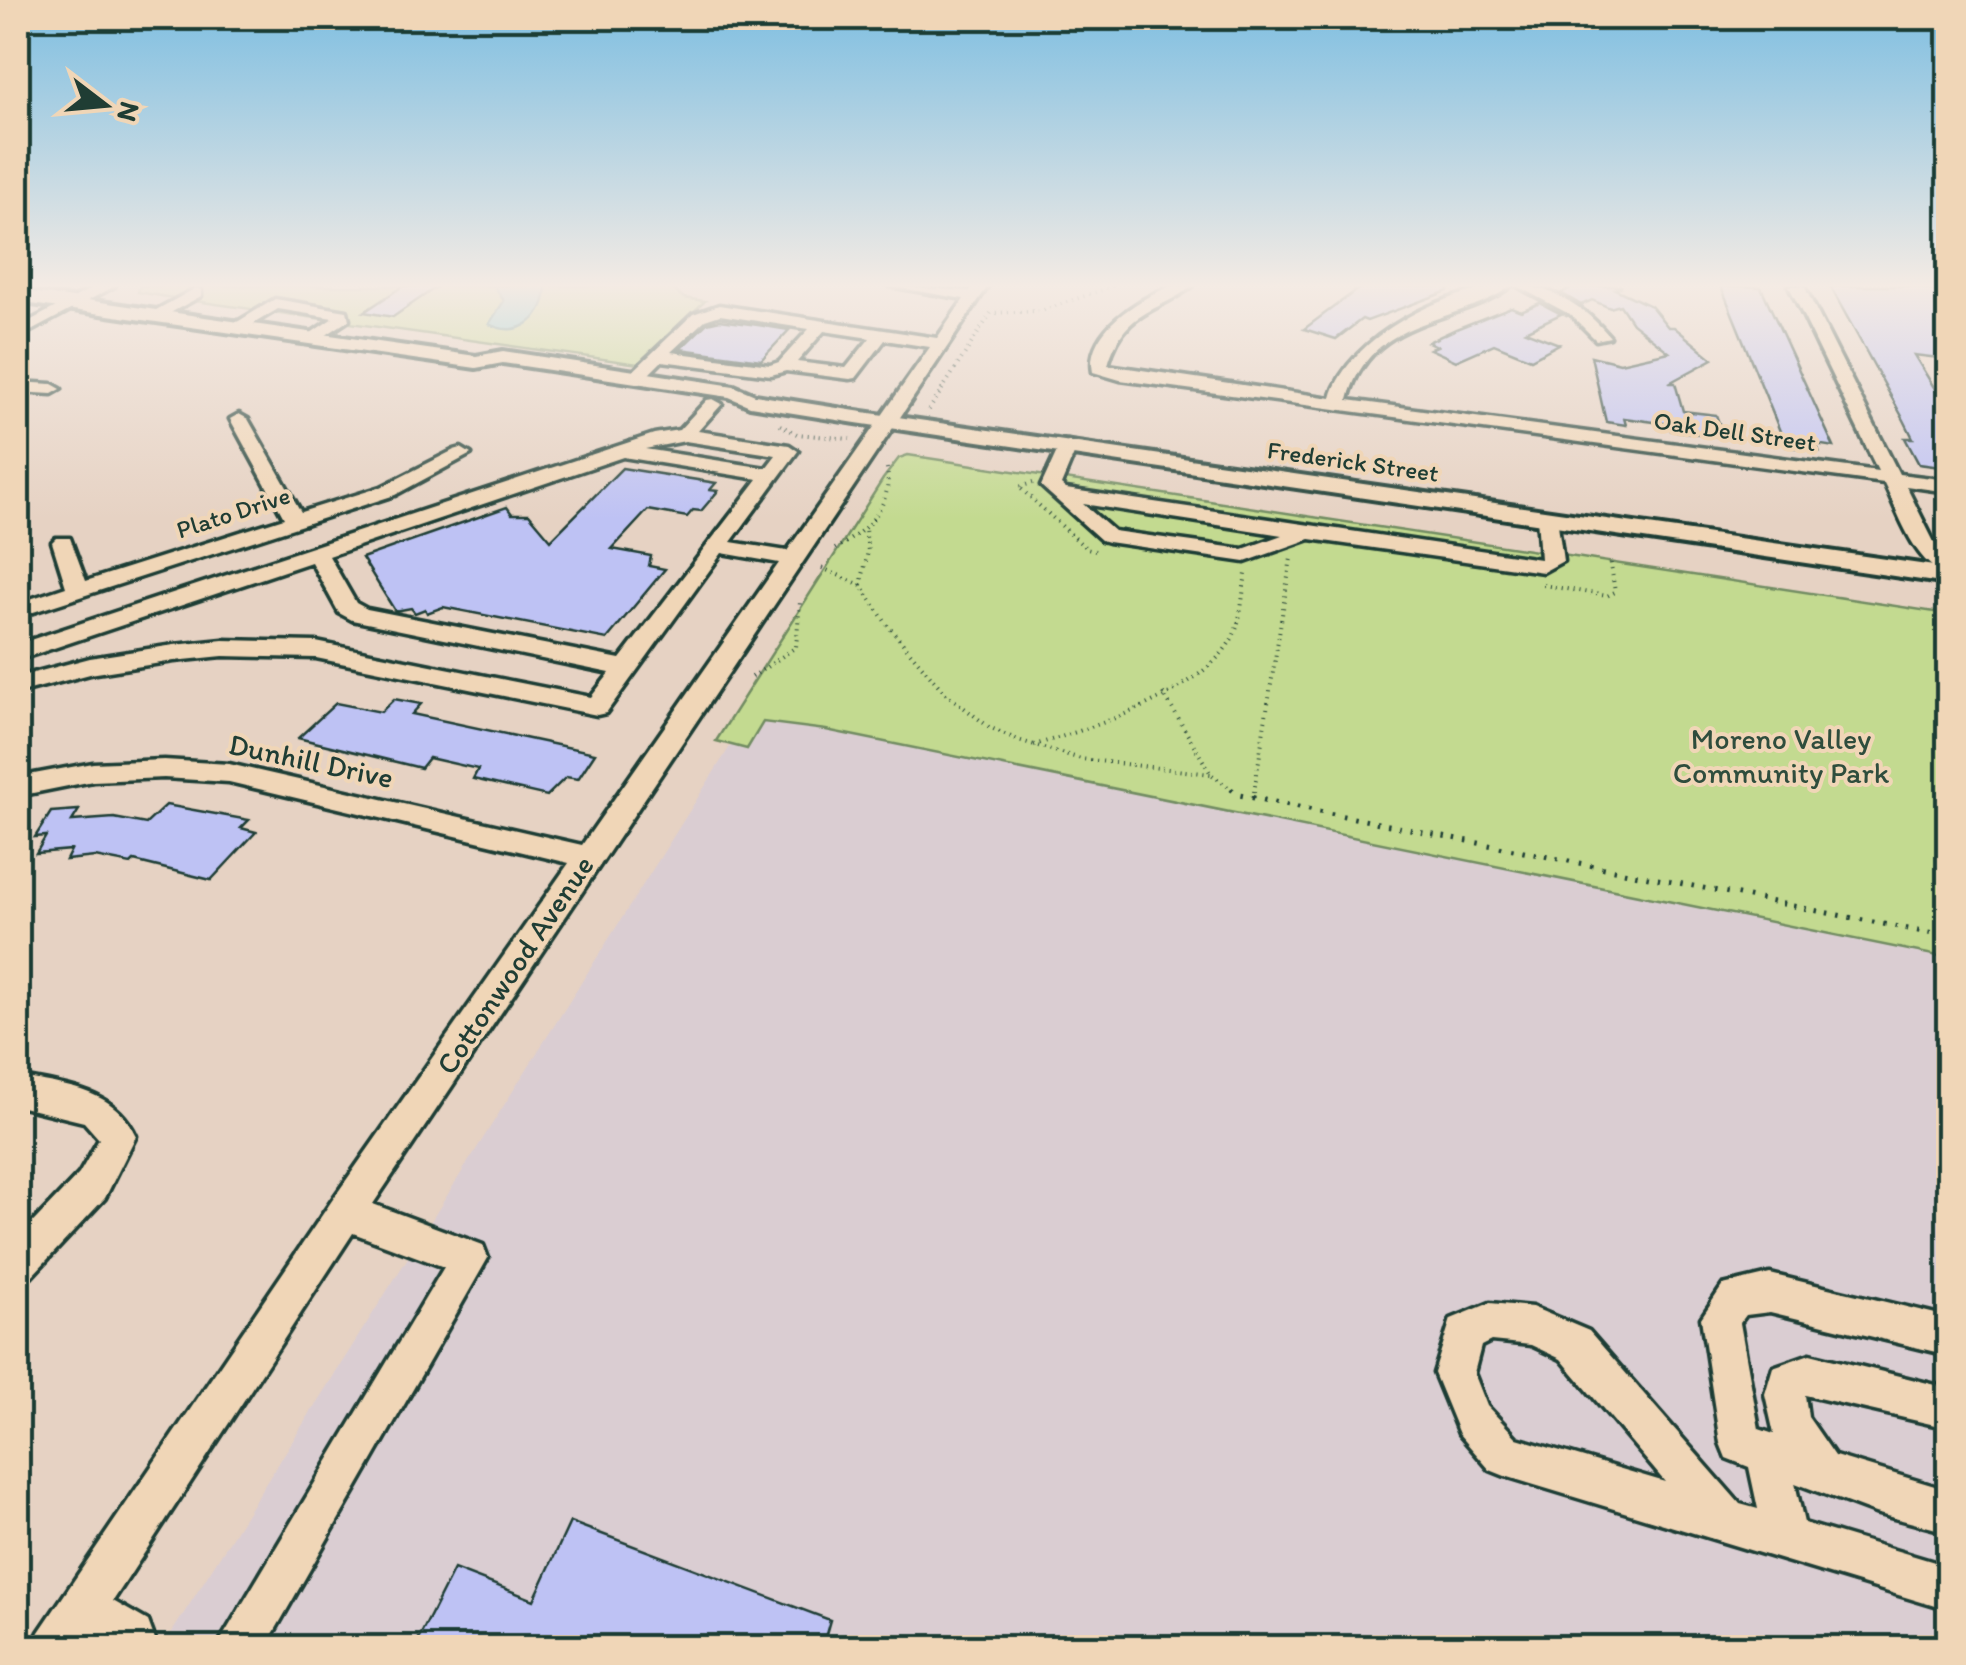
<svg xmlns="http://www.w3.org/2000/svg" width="1966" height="1665" viewBox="0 0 1966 1665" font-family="Itim,sans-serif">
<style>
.built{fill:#dacdd2}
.green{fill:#c3da90;stroke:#718c62;stroke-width:2.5}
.water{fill:#7cccd7;stroke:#579396;stroke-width:2.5}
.building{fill:#bec2f4;stroke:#1f3d34;stroke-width:2.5}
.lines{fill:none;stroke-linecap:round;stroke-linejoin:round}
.minor-casing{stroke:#1f3d34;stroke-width:7}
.major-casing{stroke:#1f3d34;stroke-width:8}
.path-far1{stroke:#1f3d34;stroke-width:4;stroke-dasharray:1 5;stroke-linecap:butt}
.path{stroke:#1f3d34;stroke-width:5;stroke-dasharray:2.5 9;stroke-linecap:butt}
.minor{fill:#f0d6b7;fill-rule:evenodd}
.major{fill:#f0d6b7;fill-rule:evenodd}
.labels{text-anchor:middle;stroke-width:8;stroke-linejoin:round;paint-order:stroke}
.far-street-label{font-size:25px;fill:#1f3d34;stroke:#f0d6b7}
.park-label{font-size:30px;fill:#2f4d3d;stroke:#f0d6b7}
.street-label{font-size:30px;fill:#1f3d34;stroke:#f0d6b7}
</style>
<rect width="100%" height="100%" fill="#e6d2c3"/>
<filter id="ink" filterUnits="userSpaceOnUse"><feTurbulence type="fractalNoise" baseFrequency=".01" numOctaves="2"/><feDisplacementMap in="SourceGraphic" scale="20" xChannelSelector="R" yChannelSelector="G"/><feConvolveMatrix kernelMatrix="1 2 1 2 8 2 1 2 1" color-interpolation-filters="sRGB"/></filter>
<g filter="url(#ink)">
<!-- built -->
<path class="built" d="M 762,721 L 826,730 L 1948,958 L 1948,1647 L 162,1648 L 731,745 L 747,748 Z"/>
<!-- green -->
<g class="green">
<path d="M 140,286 L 669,286 L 684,298 L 705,301 L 638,364 L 167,297 L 138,292 Z"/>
<path d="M 908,455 L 1948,614 L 1948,958 L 826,730 L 763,722 L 747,749 L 716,741 L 883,479 L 899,458 Z"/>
</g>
<!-- water -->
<path class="water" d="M 494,286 L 546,286 C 546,317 519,340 489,324 L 504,301 Z"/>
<!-- building -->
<g class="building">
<path d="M 403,286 L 438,286 L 393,317 L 364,312 Z"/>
<path d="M 1362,286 L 1447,286 L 1448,291 L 1367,321 L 1362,319 L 1336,339 L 1304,329 Z"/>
<path d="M 1563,286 L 1622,286 L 1615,289 L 1651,306 L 1668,327 L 1674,327 L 1713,359 L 1669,383 L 1675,383 L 1683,411 L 1716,415 L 1724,437 L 1671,430 L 1669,424 L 1624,418 L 1626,425 L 1606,422 L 1591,356 L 1620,363 L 1669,352 L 1632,323 L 1620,305 L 1610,308 L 1592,300 L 1581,305 L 1561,293 L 1569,289 Z"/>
<path d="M 1721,286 L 1761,287 L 1834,447 L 1816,444 L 1819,451 L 1786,446 Z"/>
<path d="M 1830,286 L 1915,286 L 1948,295 L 1948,359 L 1914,355 L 1948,410 L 1948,468 L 1919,464 L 1905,438 L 1913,438 L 1904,420 Z"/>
<path d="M 1540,303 L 1561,314 L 1525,331 L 1559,344 L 1531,359 L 1494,344 L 1456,361 L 1430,349 L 1437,346 L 1428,342 L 1456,329 L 1511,307 L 1521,311 Z"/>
<path d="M 720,320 L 758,325 L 789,330 L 761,360 L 680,349 L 707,323 Z"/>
<path d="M 622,468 L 716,483 L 710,490 L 718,491 L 701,511 L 693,510 L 687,517 L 648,510 L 612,549 L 651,556 L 649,566 L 665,569 L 607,639 L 443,607 L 427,613 L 425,609 L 415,613 L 411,608 L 395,611 L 362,558 L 507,507 L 512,514 L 529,514 L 551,540 Z"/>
<path d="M 394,699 L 421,704 L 412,714 L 595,753 L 578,779 L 566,777 L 547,796 L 473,779 L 478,769 L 429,758 L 421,768 L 298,738 L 336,703 L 381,712 Z"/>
<path d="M 166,805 L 249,820 L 241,828 L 256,832 L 211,880 L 134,861 L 131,864 L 95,857 L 66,860 L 71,850 L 36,853 L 46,836 L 35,837 L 51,812 L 79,810 L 72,821 L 114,818 L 146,824 Z"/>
<path d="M 570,1522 L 830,1620 L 822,1648 L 414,1648 L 454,1569 L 534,1600 Z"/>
</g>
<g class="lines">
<!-- minor casing -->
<g class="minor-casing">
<g id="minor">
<path d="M 96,286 L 115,286 L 18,338 L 18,327 Z"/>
<path d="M 889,286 L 970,291 L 973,286 L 988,286 L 373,1204 L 483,1245 L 488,1258 L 265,1648 L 216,1648 L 444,1267 L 353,1233 L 113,1601 L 148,1621 L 158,1648 L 106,1648 L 89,1637 L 82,1648 L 32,1648 L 39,1632 L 333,1199 L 569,863 L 229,782 L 164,778 L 93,781 L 18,796 L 18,777 L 93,763 L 164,760 L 229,764 L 582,845 L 779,563 L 722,553 L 606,713 L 597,715 L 316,658 L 223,656 L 174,661 L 90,674 L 18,693 L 18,677 L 90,658 L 174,645 L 223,640 L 316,642 L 591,697 L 610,673 L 352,620 L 339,613 L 311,562 L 18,660 L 18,644 L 654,434 L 679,430 L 707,400 L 713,399 L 722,404 L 698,431 L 789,445 L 798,451 L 731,542 L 787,551 L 930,347 L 885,340 L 856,378 L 850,379 L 786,371 L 771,375 L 662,361 L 642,381 L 627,377 L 693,314 L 719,305 L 937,338 L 964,299 ZM 720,315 L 809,329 L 779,362 L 770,365 L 671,352 L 705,320 ZM 824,331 L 870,338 L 846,368 L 797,362 ZM 685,441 L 776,455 L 766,468 L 645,449 ZM 623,457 L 758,479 L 620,659 L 367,609 L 356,603 L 329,556 Z"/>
<path d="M 1171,286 L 1193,286 C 1154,314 1124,310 1108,365 L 1331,398 C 1348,336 1451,286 1511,286 C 1457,326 1370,314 1348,400 L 1878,471 L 1789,286 L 1804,286 L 1899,474 L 1948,480 L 1948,492 L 1906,486 L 1934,542 L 1948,556 L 1948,574 C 1915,567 1898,511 1884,483 L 1120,380 L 1093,372 C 1085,331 1139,299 1171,286 Z"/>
<path d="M 1517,286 C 1554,286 1587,309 1610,337 L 1596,340 L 1571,315 Z"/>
<path d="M 1940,286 L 1948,286 L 1948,291 L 1943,290 Z"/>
<path d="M 196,288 L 201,290 L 201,296 L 161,318 L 147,315 Z"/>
<path d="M 275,299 L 347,311 L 349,320 L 314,343 L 306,338 L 308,335 L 333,318 L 278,309 L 243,330 L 229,327 Z"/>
<path d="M 18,382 L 52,384 L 61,389 L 52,394 L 18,392 Z"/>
<path d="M 239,414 L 248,419 L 301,512 L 381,487 L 454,450 L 461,448 L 471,454 L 395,495 L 18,617 L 18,603 L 66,587 L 52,542 L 56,538 L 70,538 L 86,581 L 284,518 L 230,419 Z"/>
<path d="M 1068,441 L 1077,447 L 1061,485 L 1066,489 L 1540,559 L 1537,517 L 1547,511 L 1557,517 L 1563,561 L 1543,572 L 1310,539 L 1245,562 L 1108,542 L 1101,540 L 1041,486 L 1059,447 ZM 1083,504 L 1282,535 L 1243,549 L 1114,531 Z"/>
<path d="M 18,1076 C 63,1086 115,1088 136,1136 L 105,1198 L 31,1277 L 18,1283 L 18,1238 L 79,1174 L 99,1139 L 84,1122 L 18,1106 Z"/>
<path d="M 1770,1274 L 1948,1317 L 1948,1355 L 1770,1312 L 1746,1315 L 1740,1323 L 1759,1429 L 1774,1434 L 1765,1394 L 1773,1367 L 1810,1354 L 1948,1388 L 1948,1428 L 1805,1395 L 1808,1417 L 1835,1456 L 1948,1490 L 1948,1532 L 1875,1513 L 1795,1483 L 1804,1523 L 1948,1566 L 1948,1610 L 1505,1476 L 1490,1470 L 1459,1434 L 1434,1373 L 1451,1319 L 1490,1303 L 1532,1307 L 1589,1331 L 1740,1504 L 1758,1509 L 1749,1467 L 1726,1458 L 1720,1443 L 1701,1318 L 1723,1285 ZM 1491,1341 L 1531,1345 L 1561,1359 L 1665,1482 L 1517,1438 L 1487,1406 L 1474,1373 L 1481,1346 Z"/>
</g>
</g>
<!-- major casing -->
<g class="major-casing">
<path id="major" d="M 18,290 L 476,356 L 503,351 L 734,386 L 755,395 L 856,411 L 1948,568 L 1948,584 L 856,423 L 750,406 L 729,397 L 503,363 L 476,368 L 18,302 Z"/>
</g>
<!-- path-far1 -->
<g class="path-far1">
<path d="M 929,410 L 991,313 L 1041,311 L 1113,286"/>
<path d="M 780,425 L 797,434 L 850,439"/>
<path d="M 1033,483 L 1019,487 L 1087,549 L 1095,551"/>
<path d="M 835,549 C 866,531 893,507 887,468"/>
<path d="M 822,568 L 861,585 L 888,626 L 945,693 L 989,727 L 1018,740 L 1081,759 L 1211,774"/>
<path d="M 861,585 L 868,551 L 865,529"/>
<path d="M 1543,585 L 1607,596 L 1615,592 L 1610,559"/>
<path d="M 752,677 L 796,647 L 800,602"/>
<path d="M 1163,693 L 1211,774 L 1235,792"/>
<path d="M 1034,745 C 1092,728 1197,695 1230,642 C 1242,623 1242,595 1246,574"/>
<path d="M 1254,792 L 1291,558"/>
</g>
<!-- path -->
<g class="path">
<path d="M 1231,789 L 1239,795 L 1948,937"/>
<path d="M 1253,798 L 1254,789"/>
</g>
<!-- minor -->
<use href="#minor" class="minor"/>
<!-- major -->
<use href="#major" class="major"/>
</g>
</g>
<!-- sky -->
<linearGradient id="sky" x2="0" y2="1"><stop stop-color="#7dbee1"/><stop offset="0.55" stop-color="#f4ebe4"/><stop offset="1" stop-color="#f4ebe4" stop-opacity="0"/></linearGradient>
<rect width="1966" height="519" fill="url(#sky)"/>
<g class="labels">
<!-- far-street labels -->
<g class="far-street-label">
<text transform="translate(1735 431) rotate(8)" y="9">Oak Dell Street</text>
<text transform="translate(1353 461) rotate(8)" y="9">Frederick Street</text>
<text transform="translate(233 512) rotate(-18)" y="9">Plato Drive</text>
</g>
<!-- park labels -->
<g class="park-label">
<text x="1781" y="749">Moreno Valley<tspan x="1781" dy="34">Community Park</tspan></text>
</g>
<!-- street labels -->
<g class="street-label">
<text transform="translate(311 761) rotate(12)" y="10">Dunhill Drive</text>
<text transform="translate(515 965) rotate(-56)" y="10">Cottonwood Avenue</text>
</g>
</g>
<!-- margin -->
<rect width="1966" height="1665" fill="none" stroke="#f0d6b7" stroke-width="60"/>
<rect x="30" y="30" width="1906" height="1605" fill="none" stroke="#1f3d34" stroke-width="4" filter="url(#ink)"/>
<!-- north arrow -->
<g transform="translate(105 105) rotate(106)" stroke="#f0d6b7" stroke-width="8" paint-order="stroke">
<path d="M0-8L18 38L0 25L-18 38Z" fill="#1f3d34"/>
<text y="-15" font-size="28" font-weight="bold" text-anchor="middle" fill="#1f3d34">N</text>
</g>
</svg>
